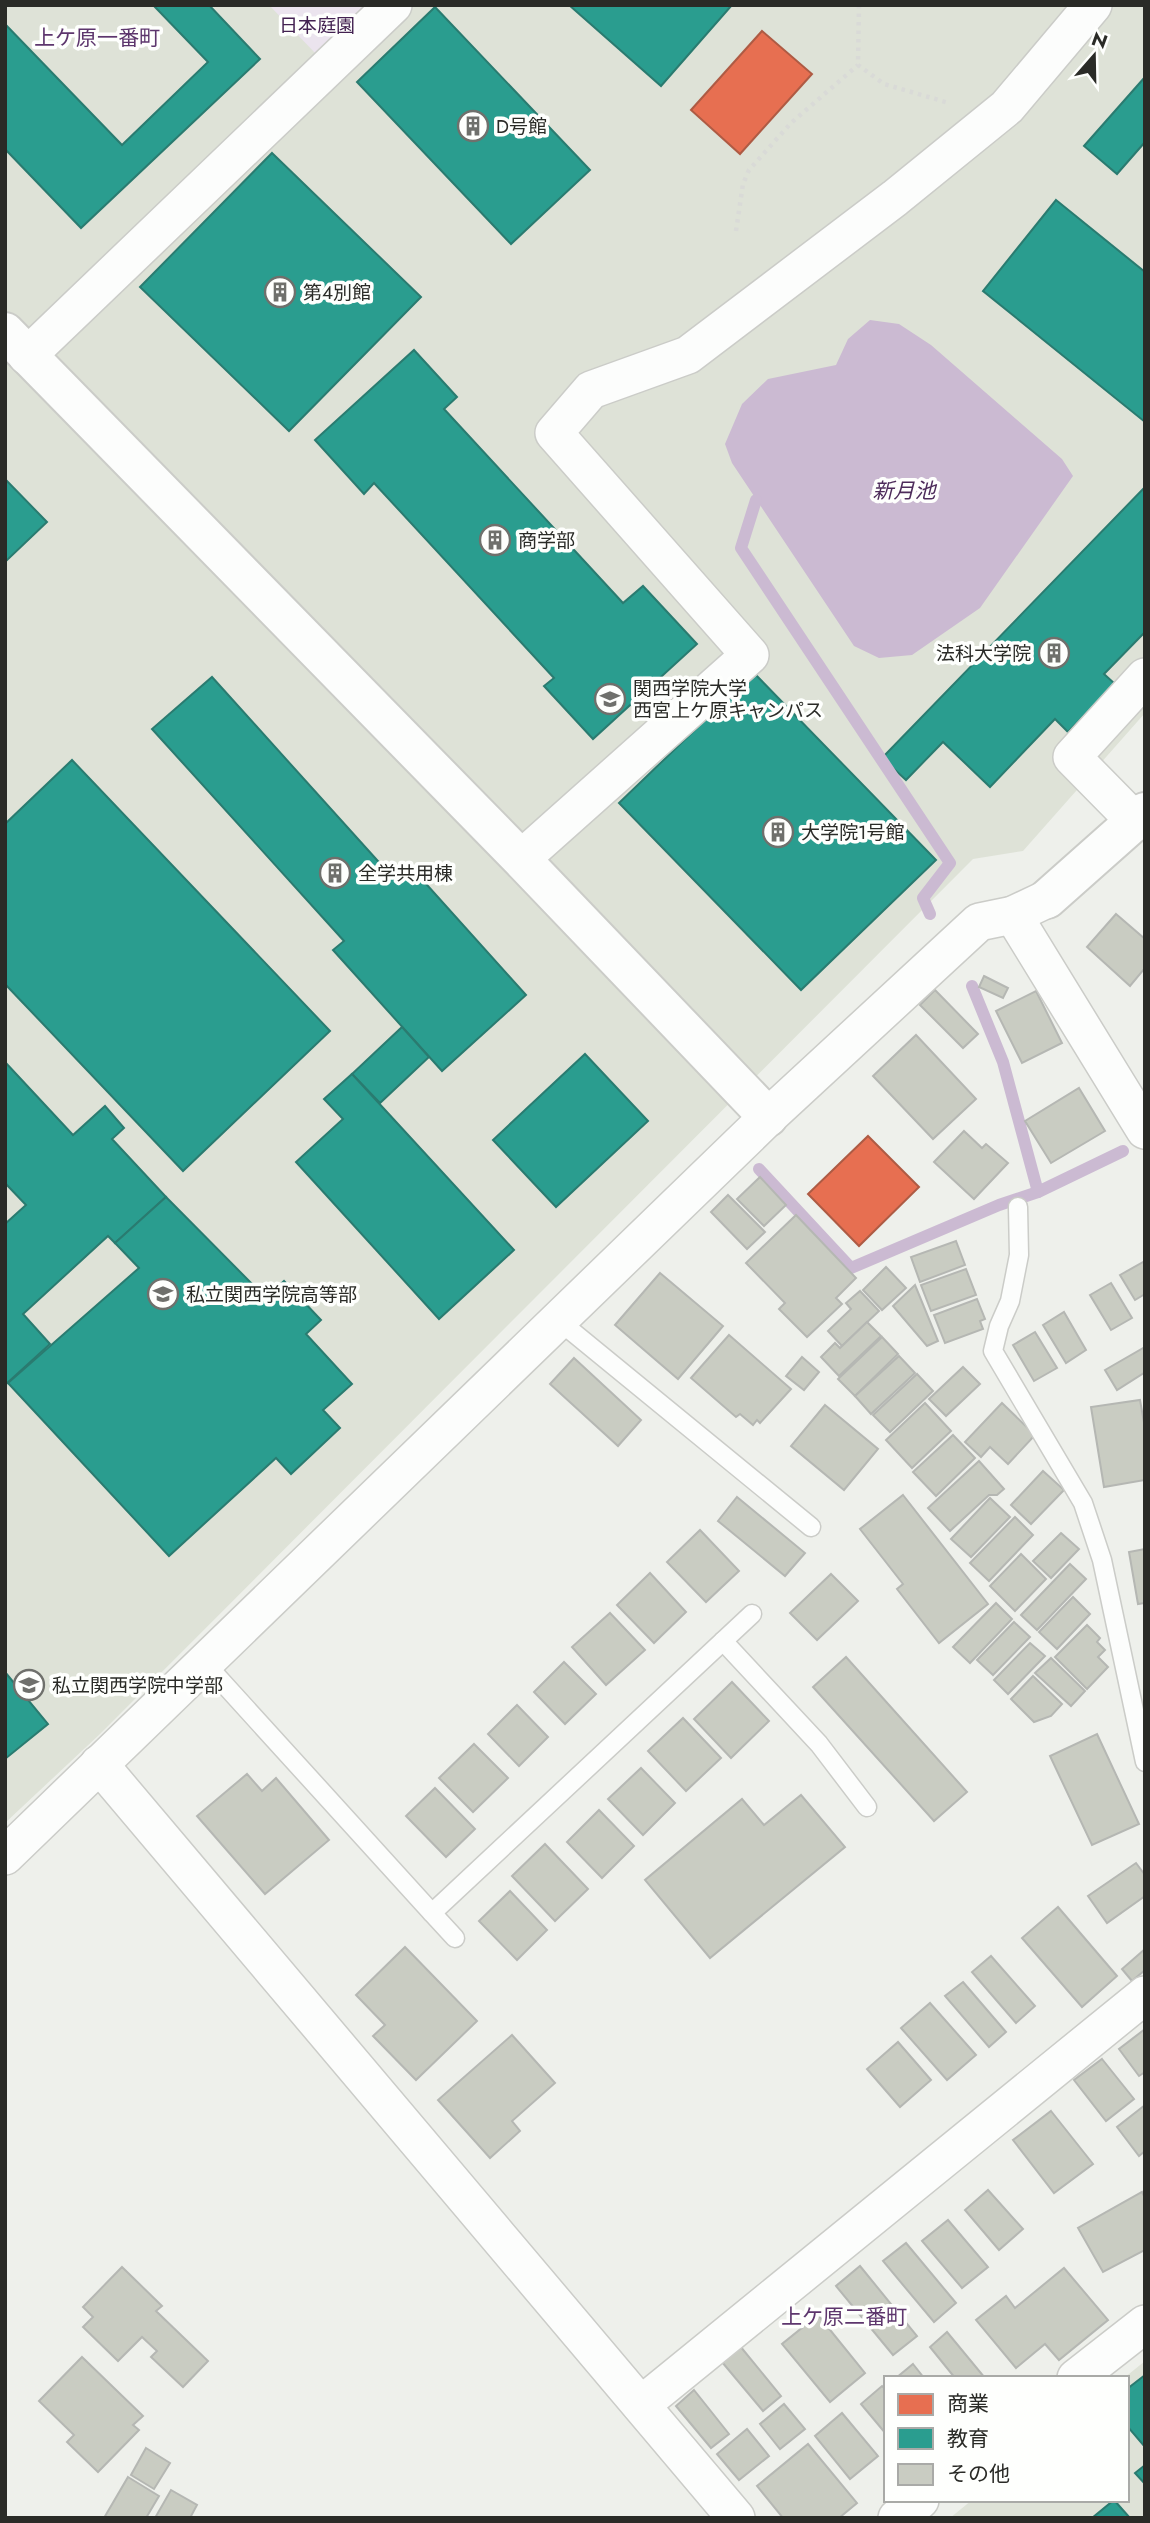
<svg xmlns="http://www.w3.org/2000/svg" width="1150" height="2523" viewBox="0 0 1150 2523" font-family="Jost,'Noto Sans JP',sans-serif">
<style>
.built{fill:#dee2d7}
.green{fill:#ebe4ee}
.water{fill:#cbbad2}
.shops{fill:#e76f51;stroke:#ae5b44;stroke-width:2}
.schools{fill:#2a9d8f;stroke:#2a7b70;stroke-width:2}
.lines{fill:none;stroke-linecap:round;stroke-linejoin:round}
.stream{stroke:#cbbad2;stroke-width:12}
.building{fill:#c9ccc2;stroke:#b5b7b3;stroke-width:2}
.lane-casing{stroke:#cbccc8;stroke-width:21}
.street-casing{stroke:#cbccc8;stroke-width:40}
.secondary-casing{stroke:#cbccc8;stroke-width:42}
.path{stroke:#d9dad7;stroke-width:4.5;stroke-dasharray:3.5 5;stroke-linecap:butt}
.lane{stroke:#fcfdfc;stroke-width:18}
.street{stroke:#fcfdfc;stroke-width:37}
.secondary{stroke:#fcfdfc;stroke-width:38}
.labels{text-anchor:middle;stroke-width:7;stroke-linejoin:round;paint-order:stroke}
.park-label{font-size:19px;fill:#432251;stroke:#fefffd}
.poi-label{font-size:19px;fill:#2a2b27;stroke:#fefffd;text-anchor:start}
.neighbourhood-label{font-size:21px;fill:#5d366d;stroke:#fefffd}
.water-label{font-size:21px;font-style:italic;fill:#4d2c5b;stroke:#fefffd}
</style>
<rect width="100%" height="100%" fill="#eef0eb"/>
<!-- built -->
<g class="built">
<path d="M 5,5 L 1145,5 L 1145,713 L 1023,851 L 973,859 L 100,1734 L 5,1823 Z"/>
<path d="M 1145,2361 L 1145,2518 L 950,2518 L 972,2500 L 1127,2500 L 1127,2378 L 1124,2378 Z"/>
</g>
<!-- green -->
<path class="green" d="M 269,5 L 368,5 L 316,54 Z"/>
<!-- water -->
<path class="water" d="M 870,320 L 899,324 L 931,345 L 1062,459 L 1073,476 L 980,608 L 912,655 L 879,658 L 854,646 L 732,463 L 725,444 L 742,404 L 768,379 L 836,365 L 848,339 Z"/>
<!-- shops -->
<g class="shops">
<path d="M 762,31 L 812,74 L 740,154 L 691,110 Z"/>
<path d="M 868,1136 L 919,1187 L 859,1246 L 808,1194 Z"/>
</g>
<!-- schools -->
<g class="schools">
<path d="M 153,5 L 209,5 L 260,59 L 81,228 L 5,149 L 5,24 L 122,145 L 208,62 Z"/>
<path d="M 569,5 L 732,5 L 661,86 Z"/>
<path d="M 435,7 L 590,170 L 511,244 L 357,82 Z"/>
<path d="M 1145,77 L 1145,142 L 1117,174 L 1084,146 Z"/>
<path d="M 272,153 L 421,297 L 289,431 L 140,287 Z"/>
<path d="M 1056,200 L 1145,272 L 1145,422 L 983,291 Z"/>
<path d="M 414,350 L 457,397 L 444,409 L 623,603 L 643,586 L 697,644 L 593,739 L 544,686 L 554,678 L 374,483 L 364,494 L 315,440 Z"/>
<path d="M 5,479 L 47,522 L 5,562 Z"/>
<path d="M 1145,487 L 1145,632 L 1104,674 L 1115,684 L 1068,732 L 1055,719 L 990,787 L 943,742 L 906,780 L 882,758 Z"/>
<path d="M 754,673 L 936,860 L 801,990 L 619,803 Z"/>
<path d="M 212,677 L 395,880 L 410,866 L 526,995 L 442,1071 L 333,950 L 344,941 L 152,729 Z"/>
<path d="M 72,760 L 330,1031 L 183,1171 L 5,984 L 5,824 Z"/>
<path d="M 402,1027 L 429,1057 L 380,1103 L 352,1074 Z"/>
<path d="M 585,1054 L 648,1121 L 556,1207 L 493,1140 Z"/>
<path d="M 5,1062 L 73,1135 L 105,1106 L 124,1128 L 112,1139 L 166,1197 L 115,1243 L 108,1236 L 23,1314 L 50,1344 L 5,1385 L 5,1224 L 26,1205 L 5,1183 Z"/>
<path d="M 352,1074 L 514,1250 L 439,1319 L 296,1162 L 343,1119 L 324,1099 Z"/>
<path d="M 166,1197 L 266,1298 L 284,1281 L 321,1320 L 306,1334 L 352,1384 L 323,1410 L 340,1428 L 291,1474 L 276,1458 L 169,1556 L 8,1383 L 139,1268 L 115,1243 Z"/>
<path d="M 5,1672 L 48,1724 L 5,1759 Z"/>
<path d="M 1145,2375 L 1145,2447 L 1127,2426 L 1127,2389 Z"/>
<path d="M 1145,2465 L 1145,2484 L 1135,2473 Z"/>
<path d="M 1114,2500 L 1130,2518 L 1092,2518 Z"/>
</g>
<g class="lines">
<!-- stream -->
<g class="stream">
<path d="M 756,500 L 741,548 L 950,863 L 923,898 L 930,914"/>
<path d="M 972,986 L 1003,1062 L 1038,1192 L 1123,1151"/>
<path d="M 759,1169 L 851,1268 L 999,1205 L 1038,1192"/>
</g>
</g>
<!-- building -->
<g class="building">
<path d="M 1116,914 L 1145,939 L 1145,968 L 1130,986 L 1087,947 Z"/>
<path d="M 984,976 L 1008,988 L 1003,998 L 979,987 Z"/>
<path d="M 935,990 L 978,1034 L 963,1048 L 920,1005 Z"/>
<path d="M 1036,991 L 1062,1043 L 1022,1063 L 996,1011 Z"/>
<path d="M 916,1035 L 976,1099 L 933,1139 L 873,1076 Z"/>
<path d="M 1079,1088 L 1105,1131 L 1051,1163 L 1025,1121 Z"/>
<path d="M 964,1131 L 982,1148 L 986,1144 L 1008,1163 L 974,1199 L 934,1162 Z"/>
<path d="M 760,1177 L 786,1205 L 764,1226 L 737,1199 Z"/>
<path d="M 728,1195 L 765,1232 L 747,1249 L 711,1212 Z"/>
<path d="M 796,1215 L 856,1278 L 836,1298 L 842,1304 L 807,1337 L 779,1309 L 785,1303 L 746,1263 Z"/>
<path d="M 956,1241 L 965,1265 L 920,1282 L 911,1257 Z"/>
<path d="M 1145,1261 L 1145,1294 L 1135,1300 L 1120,1275 Z"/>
<path d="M 886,1267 L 906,1288 L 882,1310 L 863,1290 Z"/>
<path d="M 966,1269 L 976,1295 L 931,1311 L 921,1285 Z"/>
<path d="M 660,1273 L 723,1326 L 678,1379 L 615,1325 Z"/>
<path d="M 1111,1283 L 1132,1318 L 1111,1330 L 1090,1295 Z"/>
<path d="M 915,1285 L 938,1341 L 927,1346 L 893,1306 Z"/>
<path d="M 860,1291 L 879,1311 L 842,1346 L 828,1331 L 851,1309 L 846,1303 Z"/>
<path d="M 977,1299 L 985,1319 L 980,1321 L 983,1329 L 945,1343 L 934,1315 Z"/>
<path d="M 1064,1312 L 1086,1350 L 1066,1363 L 1043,1325 Z"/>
<path d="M 867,1322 L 881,1336 L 839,1376 L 821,1357 L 835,1343 L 840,1348 Z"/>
<path d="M 1035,1332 L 1057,1368 L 1034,1381 L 1013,1345 Z"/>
<path d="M 729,1335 L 791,1389 L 760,1423 L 757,1420 L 753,1425 L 740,1414 L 736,1417 L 691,1378 Z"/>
<path d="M 882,1337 L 898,1354 L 855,1396 L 838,1379 Z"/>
<path d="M 1145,1347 L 1145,1375 L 1144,1373 L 1117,1390 L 1105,1370 Z"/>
<path d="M 899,1356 L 915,1373 L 871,1414 L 855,1396 Z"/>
<path d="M 802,1357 L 819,1372 L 804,1390 L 786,1376 Z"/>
<path d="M 574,1358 L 641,1420 L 618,1446 L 550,1384 Z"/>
<path d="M 963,1367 L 980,1384 L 946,1416 L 929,1399 Z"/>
<path d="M 917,1374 L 933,1391 L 890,1432 L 873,1415 Z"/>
<path d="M 1140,1400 L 1145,1428 L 1145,1480 L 1104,1487 L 1091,1407 Z"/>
<path d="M 925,1403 L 951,1431 L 912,1468 L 886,1440 Z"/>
<path d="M 1002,1403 L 1035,1435 L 1008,1464 L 990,1447 L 981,1457 L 965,1442 Z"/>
<path d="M 825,1405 L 878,1449 L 844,1490 L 791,1446 Z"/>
<path d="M 953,1435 L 975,1458 L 936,1496 L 913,1472 Z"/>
<path d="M 979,1461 L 1004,1489 L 997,1495 L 989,1495 L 950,1531 L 928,1508 Z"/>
<path d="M 1043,1471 L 1064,1490 L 1031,1524 L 1011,1505 Z"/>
<path d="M 903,1495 L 988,1604 L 939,1643 L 897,1589 L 903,1584 L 860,1529 Z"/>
<path d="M 737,1497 L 805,1553 L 785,1576 L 718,1521 Z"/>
<path d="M 990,1498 L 1010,1517 L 971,1557 L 951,1539 Z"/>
<path d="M 1015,1517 L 1033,1535 L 989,1581 L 970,1563 Z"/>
<path d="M 700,1530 L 739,1571 L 706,1602 L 667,1562 Z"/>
<path d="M 1061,1533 L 1079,1549 L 1051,1578 L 1033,1561 Z"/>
<path d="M 1145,1549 L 1145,1603 L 1138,1604 L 1129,1552 Z"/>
<path d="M 1021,1554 L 1046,1579 L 1015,1611 L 990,1586 Z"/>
<path d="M 1070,1564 L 1086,1579 L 1037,1630 L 1021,1615 Z"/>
<path d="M 650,1573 L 686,1612 L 654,1643 L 617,1605 Z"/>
<path d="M 831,1574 L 858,1601 L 817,1640 L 790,1613 Z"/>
<path d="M 1073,1597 L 1090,1614 L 1057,1649 L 1039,1632 Z"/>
<path d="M 996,1603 L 1012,1619 L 970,1663 L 953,1647 Z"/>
<path d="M 610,1613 L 645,1650 L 606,1685 L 572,1647 Z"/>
<path d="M 1014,1622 L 1030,1637 L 993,1675 L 977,1660 Z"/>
<path d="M 1087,1625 L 1100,1638 L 1097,1642 L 1105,1650 L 1098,1657 L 1108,1667 L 1087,1689 L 1055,1657 Z"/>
<path d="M 1030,1643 L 1045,1656 L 1008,1694 L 994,1680 Z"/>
<path d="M 846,1657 L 967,1792 L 934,1821 L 813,1687 Z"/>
<path d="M 1051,1658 L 1085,1691 L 1071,1706 L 1035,1673 Z"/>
<path d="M 564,1662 L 596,1694 L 565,1724 L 534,1692 Z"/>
<path d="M 1033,1676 L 1062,1704 L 1051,1716 L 1034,1722 L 1011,1699 Z"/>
<path d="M 732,1682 L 769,1721 L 731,1758 L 694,1719 Z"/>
<path d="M 517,1705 L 548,1737 L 519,1766 L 488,1734 Z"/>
<path d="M 683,1718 L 721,1758 L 686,1791 L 648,1751 Z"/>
<path d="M 1097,1734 L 1139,1824 L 1092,1845 L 1050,1756 Z"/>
<path d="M 474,1744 L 508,1778 L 473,1812 L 439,1778 Z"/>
<path d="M 641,1768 L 675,1803 L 643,1835 L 608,1799 Z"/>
<path d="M 247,1774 L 262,1791 L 276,1778 L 329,1840 L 265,1894 L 197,1816 Z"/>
<path d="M 435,1788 L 475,1829 L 446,1857 L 406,1816 Z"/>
<path d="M 801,1795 L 845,1847 L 710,1958 L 645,1880 L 742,1799 L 764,1825 Z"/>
<path d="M 599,1810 L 634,1846 L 602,1878 L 567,1842 Z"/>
<path d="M 545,1844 L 588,1889 L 555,1921 L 512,1876 Z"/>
<path d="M 1136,1863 L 1145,1875 L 1145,1896 L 1107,1923 L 1088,1896 Z"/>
<path d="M 510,1891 L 547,1930 L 517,1960 L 479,1921 Z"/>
<path d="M 1058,1907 L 1117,1976 L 1082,2007 L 1022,1938 Z"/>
<path d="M 405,1947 L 477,2021 L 416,2080 L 373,2036 L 385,2025 L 356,1995 Z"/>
<path d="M 1145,1949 L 1145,1970 L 1132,1981 L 1122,1969 Z"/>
<path d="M 991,1956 L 1035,2006 L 1016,2023 L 972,1972 Z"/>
<path d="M 963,1982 L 1006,2032 L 989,2047 L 945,1996 Z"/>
<path d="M 930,2003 L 976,2055 L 947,2080 L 901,2028 Z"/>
<path d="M 1145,2029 L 1145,2072 L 1139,2076 L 1119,2049 Z"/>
<path d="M 512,2035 L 555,2083 L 512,2121 L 520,2131 L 490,2158 L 438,2100 Z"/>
<path d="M 898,2042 L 931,2080 L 900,2107 L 867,2069 Z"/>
<path d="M 1102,2059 L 1134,2099 L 1106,2121 L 1074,2080 Z"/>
<path d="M 1145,2105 L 1145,2151 L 1139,2156 L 1117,2127 Z"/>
<path d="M 1051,2111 L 1093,2164 L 1054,2193 L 1013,2140 Z"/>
<path d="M 988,2190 L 1023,2229 L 999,2250 L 965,2210 Z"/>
<path d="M 1142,2192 L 1145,2198 L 1145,2250 L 1103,2272 L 1078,2228 Z"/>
<path d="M 948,2220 L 988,2267 L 962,2288 L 922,2241 Z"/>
<path d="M 906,2243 L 956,2303 L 934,2322 L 883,2261 Z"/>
<path d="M 860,2266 L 917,2336 L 893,2355 L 836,2286 Z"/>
<path d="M 122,2267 L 162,2306 L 156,2311 L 208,2361 L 183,2387 L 151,2357 L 157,2351 L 142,2337 L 118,2361 L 83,2327 L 93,2317 L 83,2307 Z"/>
<path d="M 1064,2268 L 1108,2320 L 1059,2360 L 1045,2344 L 1016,2368 L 976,2320 L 1006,2296 L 1015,2308 Z"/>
<path d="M 818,2315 L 865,2373 L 830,2402 L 782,2344 Z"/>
<path d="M 947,2332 L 985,2378 L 955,2378 L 930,2347 Z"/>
<path d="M 740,2346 L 781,2396 L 763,2411 L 722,2362 Z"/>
<path d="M 82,2357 L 143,2416 L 133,2425 L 139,2430 L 98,2472 L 67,2442 L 74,2435 L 39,2401 Z"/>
<path d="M 913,2364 L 924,2378 L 896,2378 Z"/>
<path d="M 882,2386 L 886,2390 L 886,2434 L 861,2404 Z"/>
<path d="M 694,2390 L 729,2434 L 711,2448 L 676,2406 Z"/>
<path d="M 784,2404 L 805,2429 L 780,2449 L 760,2424 Z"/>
<path d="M 842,2413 L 878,2456 L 850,2479 L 815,2436 Z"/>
<path d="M 747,2429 L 769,2456 L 739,2480 L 717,2454 Z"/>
<path d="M 808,2444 L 857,2503 L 839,2518 L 783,2518 L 757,2486 Z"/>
<path d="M 146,2448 L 170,2463 L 154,2489 L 131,2475 Z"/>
<path d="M 128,2477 L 159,2496 L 146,2518 L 104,2518 Z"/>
<path d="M 171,2490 L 197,2505 L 190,2518 L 155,2518 Z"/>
</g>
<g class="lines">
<!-- lane casing -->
<g class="lane-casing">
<g id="lane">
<path d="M 1018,1207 L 1019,1255 L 1010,1301 L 999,1326 L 993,1351 L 1083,1503 L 1102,1560 L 1145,1762"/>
<path d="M 558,1320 L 811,1527"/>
<path d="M 723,1641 L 819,1744 L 867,1807"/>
<path d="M 204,1662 L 432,1913 L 752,1614"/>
<path d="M 432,1913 L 455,1938"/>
</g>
</g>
<!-- street casing -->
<g class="street-casing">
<g id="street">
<path d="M 27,356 L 393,5"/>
<path d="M 1136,822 L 1072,757 L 1145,677"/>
<path d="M 521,859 L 750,655 L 554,433 L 591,390 L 688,355 L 895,198 L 1007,107 L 1093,5"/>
<path d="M 1013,915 L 1145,1130"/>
<path d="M 99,1764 L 736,2518"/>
<path d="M 5,1856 L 768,1117 L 979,922 L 1013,915 L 1047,899"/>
<path d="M 1076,2378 L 1145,2324"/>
<path d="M 641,2405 L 1145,1995"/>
<path d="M 897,2518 L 920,2500"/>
</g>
</g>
<!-- secondary casing -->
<g class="secondary-casing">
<g id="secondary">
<path d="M 5,332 L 521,859 L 768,1117"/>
<path d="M 1047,899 L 1145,812"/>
</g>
</g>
<!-- path -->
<g class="path">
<path d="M 859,5 L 858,65 L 884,84 L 949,103"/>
<path d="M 736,231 L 743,184 L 749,170 L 791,123 L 858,65"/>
</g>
<!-- lane -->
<use href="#lane" class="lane"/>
<!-- street -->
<use href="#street" class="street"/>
<!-- secondary -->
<use href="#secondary" class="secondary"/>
</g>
<!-- icons -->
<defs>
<g id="building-ring" transform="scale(1.575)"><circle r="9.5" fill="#fefffd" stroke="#6f706c" stroke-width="1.5"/><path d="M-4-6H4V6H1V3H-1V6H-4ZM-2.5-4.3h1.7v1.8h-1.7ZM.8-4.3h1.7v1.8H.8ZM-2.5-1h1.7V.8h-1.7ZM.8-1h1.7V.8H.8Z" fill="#6f706c"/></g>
<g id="university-ring" transform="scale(1.575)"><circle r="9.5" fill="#fefffd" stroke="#6f706c" stroke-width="1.5"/><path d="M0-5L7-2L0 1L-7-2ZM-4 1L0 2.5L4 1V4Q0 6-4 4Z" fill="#6f706c"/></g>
<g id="school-ring" transform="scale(1.575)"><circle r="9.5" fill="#fefffd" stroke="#6f706c" stroke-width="1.5"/><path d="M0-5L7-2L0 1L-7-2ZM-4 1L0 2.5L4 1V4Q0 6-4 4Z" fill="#6f706c"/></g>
</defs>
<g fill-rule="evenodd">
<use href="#building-ring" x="473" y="126"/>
<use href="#building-ring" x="280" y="292"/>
<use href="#building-ring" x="495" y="540"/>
<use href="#building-ring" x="1054" y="653"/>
<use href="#university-ring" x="610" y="699"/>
<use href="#building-ring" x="778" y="832"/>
<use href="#building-ring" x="335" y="873"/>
<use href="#school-ring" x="163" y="1294"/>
<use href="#school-ring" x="29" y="1685"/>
</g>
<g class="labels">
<!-- park labels -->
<g class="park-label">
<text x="317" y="32">日本庭園</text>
</g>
<!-- poi labels -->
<g class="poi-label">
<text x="496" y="133">D号館</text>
<text x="303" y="299">第4別館</text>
<text x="518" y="547">商学部</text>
<text x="1031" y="660" text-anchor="end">法科大学院</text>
<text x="633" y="695">関西学院大学<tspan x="633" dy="22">西宮上ケ原キャンパス</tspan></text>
<text x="801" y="839">大学院1号館</text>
<text x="358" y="880">全学共用棟</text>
<text x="186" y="1301">私立関西学院高等部</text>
<text x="52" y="1692">私立関西学院中学部</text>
</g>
<!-- neighbourhood labels -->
<g class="neighbourhood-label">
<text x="97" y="45">上ケ原一番町</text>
<text x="844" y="2324">上ケ原二番町</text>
</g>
<!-- water labels -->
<g class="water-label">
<text x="904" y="498">新月池</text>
</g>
</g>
<!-- border -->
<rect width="1150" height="2523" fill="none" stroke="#2a2b27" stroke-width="14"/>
<!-- legend -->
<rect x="884" y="2376" width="245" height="126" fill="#fefffd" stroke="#a9aaa7" stroke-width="2"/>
<rect x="898" y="2394" width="35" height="21" fill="#e76f51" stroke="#a9aaa7" stroke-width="2"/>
<text x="947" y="2411" font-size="21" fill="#2a2b27">商業</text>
<rect x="898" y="2428" width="35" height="21" fill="#2a9d8f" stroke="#a9aaa7" stroke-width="2"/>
<text x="947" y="2446" font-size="21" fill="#2a2b27">教育</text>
<rect x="898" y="2464" width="35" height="21" fill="#c9ccc2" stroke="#a9aaa7" stroke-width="2"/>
<text x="947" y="2481" font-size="21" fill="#2a2b27">その他</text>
<!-- north arrow -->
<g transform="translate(1094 56) rotate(20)" stroke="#fefffd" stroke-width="5" paint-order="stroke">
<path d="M0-5L12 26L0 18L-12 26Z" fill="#2a2b27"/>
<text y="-10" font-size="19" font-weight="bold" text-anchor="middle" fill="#2a2b27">N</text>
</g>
</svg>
